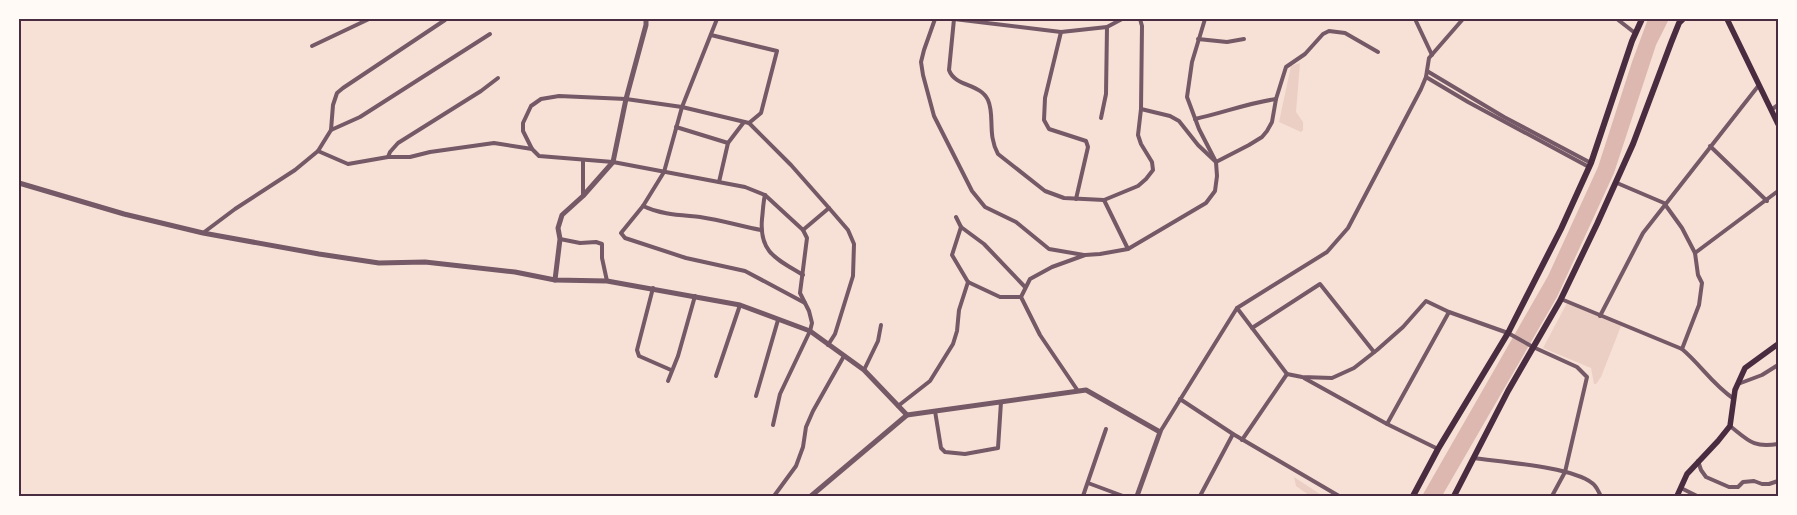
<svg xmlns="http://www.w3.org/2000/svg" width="1797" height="515" viewBox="0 0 1797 515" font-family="Signika,sans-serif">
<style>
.green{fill:#ebcfc5}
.water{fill:#dcb8b0}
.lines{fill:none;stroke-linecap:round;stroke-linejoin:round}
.minor{stroke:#755966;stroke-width:4}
.tertiary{stroke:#755966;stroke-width:5}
.secondary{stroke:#4a2c40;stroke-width:5.5}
.primary{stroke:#4a2c40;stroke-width:6}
.neatline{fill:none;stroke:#4a2c40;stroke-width:2}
</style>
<rect width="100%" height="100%" fill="#f7e1d7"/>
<!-- green -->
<g class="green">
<path d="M 1300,63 L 1296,112 L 1303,122 L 1303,130 L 1301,132 L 1279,122 L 1291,66 Z"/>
<path d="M 1567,303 L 1621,326 L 1601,377 L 1596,384 L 1594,384 L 1591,368 L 1543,348 Z"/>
<path d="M 1294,477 L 1323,496 L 1310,496 L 1296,486 Z"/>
</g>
<!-- water -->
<path class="water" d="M 1648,19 L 1669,19 L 1656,45 L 1614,173 L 1557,297 L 1442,496 L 1422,496 L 1548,276 L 1598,167 L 1632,62 Z"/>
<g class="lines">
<!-- minor -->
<g class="minor">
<path d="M 717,19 L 682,107 L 664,172 L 643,206 L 621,233 L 625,238 L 686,258 L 745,271 L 805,303"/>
<path d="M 935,19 L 924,50 L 921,62 L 923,75 L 934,116 L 972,191 L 985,207 L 1016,222 L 1049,249 L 1084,255"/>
<path d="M 954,19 L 949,70 C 955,87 980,83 988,100 C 995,116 987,134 998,154 L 1045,191 L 1064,198 L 1104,200 L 1138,186 L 1146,179 L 1153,170 L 1152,162 L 1141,144 L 1138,135 L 1141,109 L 1142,26 L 1140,19"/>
<path d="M 954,19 L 1061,32 L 1107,27 L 1122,19"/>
<path d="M 1415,19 L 1432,55"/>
<path d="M 1617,19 L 1635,33"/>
<path d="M 1061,32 L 1045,98 L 1044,120 L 1049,129 L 1086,141 L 1088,147 L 1076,199"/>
<path d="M 711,35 L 777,51 L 761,113 L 749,123"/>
<path d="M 1198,39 L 1227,42 L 1244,39"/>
<path d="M 312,46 L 369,19"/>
<path d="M 1427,71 L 1504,117 L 1591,163"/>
<path d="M 1426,77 L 1468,102 L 1589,167"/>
<path d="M 1141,109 L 1170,116 L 1179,121 L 1198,145 L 1216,162 L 1249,145 L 1262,137 L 1267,131 L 1272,122 L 1276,99 L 1286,67 L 1305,54 L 1323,34 L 1329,31 L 1345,33 L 1378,52"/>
<path d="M 1771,110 L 1778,105"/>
<path d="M 1101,118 L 1106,94 L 1107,27"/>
<path d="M 1195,119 C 1223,113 1248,103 1276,99"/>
<path d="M 676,127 L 728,143"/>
<path d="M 331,130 L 360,117 L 490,34"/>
<path d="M 1710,146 L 1767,201"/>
<path d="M 532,149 L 523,131 L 523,123 L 531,106 L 541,99 L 559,96 L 626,99 L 682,107 L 749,123 L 791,165 L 829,208 L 848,230 L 854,244 L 853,276 L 835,334 L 828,345"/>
<path d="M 318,151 L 348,164 L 388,157 L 410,157 L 430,152 L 494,143 L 532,149 L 539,156 L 613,162 L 745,187 L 765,195 L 803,230 L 807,238 L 800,293 L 809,311 L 812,323 L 810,331 L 780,394 L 773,425"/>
<path d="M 388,157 L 390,152 L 398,143 L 481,91 L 498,78"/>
<path d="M 583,160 L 583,196"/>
<path d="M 719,182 L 728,143 L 744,122"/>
<path d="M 1617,183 L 1664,203 L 1682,228 L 1695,253 L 1698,275 L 1702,283 L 1699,305 L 1682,349"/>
<path d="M 765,195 C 763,203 763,211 762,219 C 759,253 777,259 803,275"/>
<path d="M 1104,200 L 1128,249"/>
<path d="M 643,206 C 662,215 680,215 700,217 C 720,220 741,226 761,230"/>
<path d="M 956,217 L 961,227 L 984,244 L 1025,287"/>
<path d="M 961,227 L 952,255 L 968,282"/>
<path d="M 803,230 L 829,208"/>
<path d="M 203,233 L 235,209 L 295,170 L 318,151 L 331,130 L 333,105 L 337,93 L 343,88 L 445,20"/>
<path d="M 560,239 L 580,243 L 596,242 L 602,244 L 602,258 L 607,281"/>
<path d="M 1695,253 L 1778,191"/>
<path d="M 968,282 L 1000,297 L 1021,297"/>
<path d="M 653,288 L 637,350 L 639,356 L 671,370"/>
<path d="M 1561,299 L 1682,349 C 1701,365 1712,384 1734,399"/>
<path d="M 1237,308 L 1287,374 L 1302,377 L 1332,378 L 1354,368 L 1377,350 L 1403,327 L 1426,301 L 1449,312 L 1508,333 L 1533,347 L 1577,367 L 1587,377 L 1565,472 L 1552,496"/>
<path d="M 1600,316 L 1643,233 L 1759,85"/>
<path d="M 1252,328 L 1320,284 L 1374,352"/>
<path d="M 864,370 L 878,341 L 881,325"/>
<path d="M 716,376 L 740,305"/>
<path d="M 1304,378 L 1387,424 L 1438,449"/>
<path d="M 668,381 L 678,356 L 695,296"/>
<path d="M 1738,384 L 1762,375 L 1778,365"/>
<path d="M 1078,391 L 1040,335 L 1021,297 L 1030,279 L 1052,267 L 1085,255 L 1100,254 L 1128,249 L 1206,203 L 1215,191 L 1217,176 L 1216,162 L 1199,129 L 1187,97 L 1192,62 L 1205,19"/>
<path d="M 756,396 L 778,320"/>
<path d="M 1180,399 L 1233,434 L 1339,496"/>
<path d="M 898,406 L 930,381 L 953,344 L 957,331 L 959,310 L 968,282"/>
<path d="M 935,411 L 941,448 L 945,452 L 965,454 L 998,448 L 1001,402"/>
<path d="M 1387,424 L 1449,312"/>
<path d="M 1730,426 C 1749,441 1753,448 1778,444"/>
<path d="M 1160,432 L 1237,308 L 1327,252 L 1348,228 L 1421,89 L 1426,77 L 1429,58 L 1463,19"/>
<path d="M 1242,440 L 1287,374"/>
<path d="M 1474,458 C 1502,462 1572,467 1592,483 C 1597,486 1598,492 1601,496"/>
<path d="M 1698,461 L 1701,470 L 1706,477 L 1729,487 L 1738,487 L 1743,482 L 1754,481 L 1762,484 L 1769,484 L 1778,481"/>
<path d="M 1088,483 L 1123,496"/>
<path d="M 1681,488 L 1697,496"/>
<path d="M 774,496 L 796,466 L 803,447 L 806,427 L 813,411 L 844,356"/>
<path d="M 1083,496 L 1106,429"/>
<path d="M 1200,496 L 1233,434"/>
</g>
<!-- tertiary -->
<g class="tertiary">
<path d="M 19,183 L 124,214 L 203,233 L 319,254 L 379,263 L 425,262 L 515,272 L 555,280 L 607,281 L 740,305 L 810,331 L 864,370 L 907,415"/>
<path d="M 555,280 L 560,239 L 558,228 L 562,215 L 583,196 L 613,162 L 626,99 L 646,25 L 646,19"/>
<path d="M 811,496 L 907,415 L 1086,390 L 1160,432 L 1137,496"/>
</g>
<!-- secondary -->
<g class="secondary">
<path d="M 1727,19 L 1778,124"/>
<path d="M 1677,496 L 1687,474 L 1718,441 L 1730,426 L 1735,390 L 1745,368 L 1778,344"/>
</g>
<!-- primary -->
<g class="primary">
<path d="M 1413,496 L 1438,449 L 1508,333 L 1561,229 L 1591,163 L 1632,41 L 1642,19"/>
<path d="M 1454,496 L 1508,391 L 1560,301 L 1597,224 L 1633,144 L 1671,43 L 1679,23 L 1683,19"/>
</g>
</g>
<!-- border -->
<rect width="1797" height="515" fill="none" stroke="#fffaf5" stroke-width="40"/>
<rect x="20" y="20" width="1757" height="475" class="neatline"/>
</svg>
